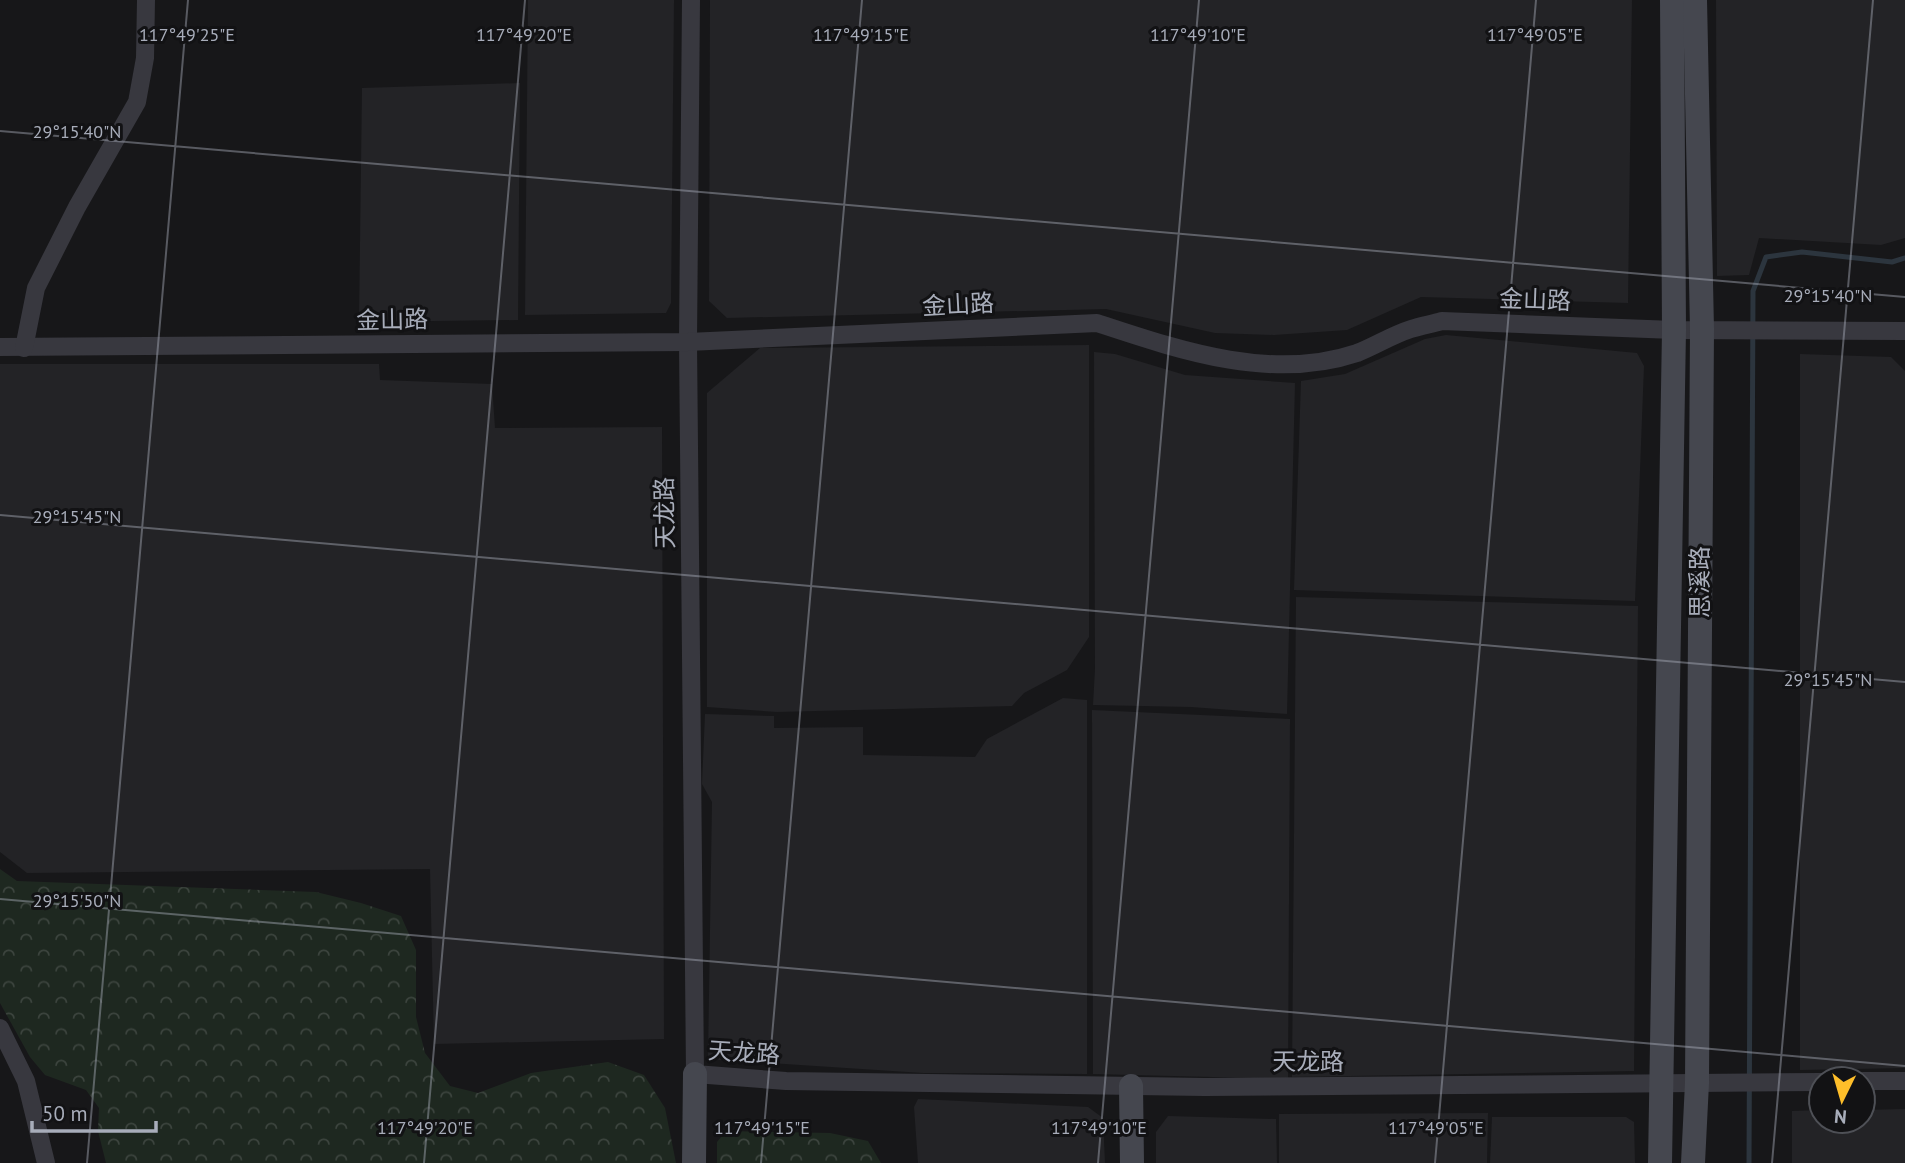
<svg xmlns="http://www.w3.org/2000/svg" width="1905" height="1163" viewBox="0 0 1905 1163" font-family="'PT Sans','Noto Sans SC',sans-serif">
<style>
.built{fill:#232326}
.forest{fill:url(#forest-crowns)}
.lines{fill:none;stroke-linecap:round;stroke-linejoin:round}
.stream{stroke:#2c353e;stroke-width:5}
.street{stroke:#38383f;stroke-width:18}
.secondary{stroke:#45474f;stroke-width:24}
.ticks{fill:none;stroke:#a8adba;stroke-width:2;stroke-opacity:0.45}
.labels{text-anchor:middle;stroke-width:6;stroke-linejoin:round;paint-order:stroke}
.street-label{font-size:24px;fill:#a8adba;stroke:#121214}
.ticks-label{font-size:18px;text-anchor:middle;fill:#a8adba;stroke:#121214;stroke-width:6;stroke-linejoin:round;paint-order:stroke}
</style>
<defs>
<pattern id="forest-crowns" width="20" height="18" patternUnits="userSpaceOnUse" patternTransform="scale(1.75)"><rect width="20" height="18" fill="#1e2820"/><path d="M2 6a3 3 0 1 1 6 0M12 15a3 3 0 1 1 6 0" fill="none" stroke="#3c443e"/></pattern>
</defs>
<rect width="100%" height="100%" fill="#171719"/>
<!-- built -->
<g class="built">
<path d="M 528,0 L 674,0 L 671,303 L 666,313 L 525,315 Z"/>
<path d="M 710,0 L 1632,0 L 1628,303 L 1421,297 L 1347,330 L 1274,335 L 1215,333 L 1106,309 L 727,318 L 709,301 Z"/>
<path d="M 1716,0 L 1905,0 L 1905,238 L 1881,245 L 1759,238 L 1749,275 L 1717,276 Z"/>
<path d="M 520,83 L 518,320 L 359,322 L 362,88 Z"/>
<path d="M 1446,335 L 1637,353 L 1644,366 L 1635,601 L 1294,590 L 1301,381 L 1345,374 L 1425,339 Z"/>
<path d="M 1089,345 L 1089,637 L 1067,670 L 1024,693 L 1012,706 L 777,712 L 707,707 L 707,393 L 760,348 Z"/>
<path d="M 1094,352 L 1115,354 L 1185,375 L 1295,383 L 1287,714 L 1191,707 L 1093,705 L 1095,669 Z"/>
<path d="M 1800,354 L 1891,357 L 1905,371 L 1905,1068 L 1800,1070 Z"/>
<path d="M 0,364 L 379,364 L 380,380 L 492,384 L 495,428 L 662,427 L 664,1039 L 434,1044 L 430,869 L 27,873 L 0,852 Z"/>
<path d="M 1296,597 L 1638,606 L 1634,1071 L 1292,1077 Z"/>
<path d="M 1063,698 L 1087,700 L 1087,1074 L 923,1073 L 708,1059 L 712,802 L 702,784 L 705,714 L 774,716 L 774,728 L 863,727 L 863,755 L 975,757 L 987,739 Z"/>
<path d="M 1092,710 L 1290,719 L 1288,1079 L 1093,1074 Z"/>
<path d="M 918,1099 L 1088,1107 L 1103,1118 L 1105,1163 L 918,1163 L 914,1107 Z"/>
<path d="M 1905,1109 L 1905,1163 L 1792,1163 L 1792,1111 L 1821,1110 L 1821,1121 L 1863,1121 L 1863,1110 Z"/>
<path d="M 1488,1113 L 1487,1163 L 1279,1163 L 1279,1114 Z"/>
<path d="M 1168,1116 L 1276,1119 L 1277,1163 L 1156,1163 L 1156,1132 Z"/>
<path d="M 1492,1117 L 1626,1117 L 1634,1122 L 1635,1163 L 1490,1163 Z"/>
</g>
<!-- forest -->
<g class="forest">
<path d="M 0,869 L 17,881 L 316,892 L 361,903 L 401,916 L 416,950 L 416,1017 L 425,1053 L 450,1086 L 478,1093 L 531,1073 L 608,1062 L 644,1075 L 665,1108 L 676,1163 L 106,1163 L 98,1131 L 99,1108 L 86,1090 L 45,1075 L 30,1057 L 0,1003 Z"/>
<path d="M 726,1131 L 830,1133 L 868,1141 L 881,1163 L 717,1163 L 717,1142 Z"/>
</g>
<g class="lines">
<!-- stream -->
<path class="stream" d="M 1749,1163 L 1753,291 L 1766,257 L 1802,252 L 1892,262 L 1905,258"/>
<!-- street -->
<g class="street">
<path d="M 691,0 L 688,342 L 695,1074 L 786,1081 L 1205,1087 L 1821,1082"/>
<path d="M 0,347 L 688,342 L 1097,323 C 1179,350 1271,382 1357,353 C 1375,346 1392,335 1411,329 C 1421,326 1431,324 1442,321 L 1674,330 L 1905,331"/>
<path d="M 24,348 L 36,288 L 77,207 L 137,102 L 145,58 L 146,0"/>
<path d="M 0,1028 L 26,1081 L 46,1163"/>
<path d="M 1863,1081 L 1905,1081"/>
</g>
<!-- secondary -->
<g class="secondary">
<path d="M 1131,1086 L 1132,1163"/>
<path d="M 694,1163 L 695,1074"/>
<path d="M 1660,1163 L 1674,330 L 1672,0"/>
<path d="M 1693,1163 L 1697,1083 L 1702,329 L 1695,0"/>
</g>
</g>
<!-- ticks -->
<path class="ticks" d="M 0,131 L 1905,297M 0,515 L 1905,682M 0,899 L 1905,1066M 87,1163 L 188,0M 424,1163 L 525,0M 761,1163 L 862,0M 1098,1163 L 1199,0M 1435,1163 L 1536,0M 1772,1163 L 1873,0"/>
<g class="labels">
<!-- street labels -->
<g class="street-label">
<text transform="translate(1535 300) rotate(2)" y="8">金山路</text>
<text transform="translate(958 305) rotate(-3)" y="8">金山路</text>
<text transform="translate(392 320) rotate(-1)" y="8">金山路</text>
<text transform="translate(665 513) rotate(-91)" y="8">天龙路</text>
<text transform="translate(1700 582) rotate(-90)" y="8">思溪路</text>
<text transform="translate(744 1053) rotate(4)" y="8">天龙路</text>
<text x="1308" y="1070">天龙路</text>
</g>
</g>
<g class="ticks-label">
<text x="187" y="41">117°49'25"E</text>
<text x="524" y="41">117°49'20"E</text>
<text x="861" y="41">117°49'15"E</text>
<text x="1198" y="41">117°49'10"E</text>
<text x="1535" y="41">117°49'05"E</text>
<text x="77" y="138">29°15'40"N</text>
<text x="1828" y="302">29°15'40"N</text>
<text x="77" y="523">29°15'45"N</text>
<text x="1828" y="686">29°15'45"N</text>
<text x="77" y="907">29°15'50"N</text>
<text x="425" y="1134">117°49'20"E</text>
<text x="762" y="1134">117°49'15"E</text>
<text x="1099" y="1134">117°49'10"E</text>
<text x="1436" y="1134">117°49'05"E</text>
</g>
<!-- north arrow -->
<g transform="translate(1842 1100) rotate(185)"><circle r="33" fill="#121214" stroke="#4e5056" stroke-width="2"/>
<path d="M0-5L12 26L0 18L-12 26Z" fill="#febe2a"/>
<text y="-10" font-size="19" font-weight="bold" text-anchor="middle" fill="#a8adba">N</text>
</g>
<!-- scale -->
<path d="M32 1121v10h124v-10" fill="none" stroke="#a8adba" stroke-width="3.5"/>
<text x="42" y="1121" font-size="21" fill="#a8adba" stroke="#121214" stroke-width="5" paint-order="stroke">50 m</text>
</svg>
